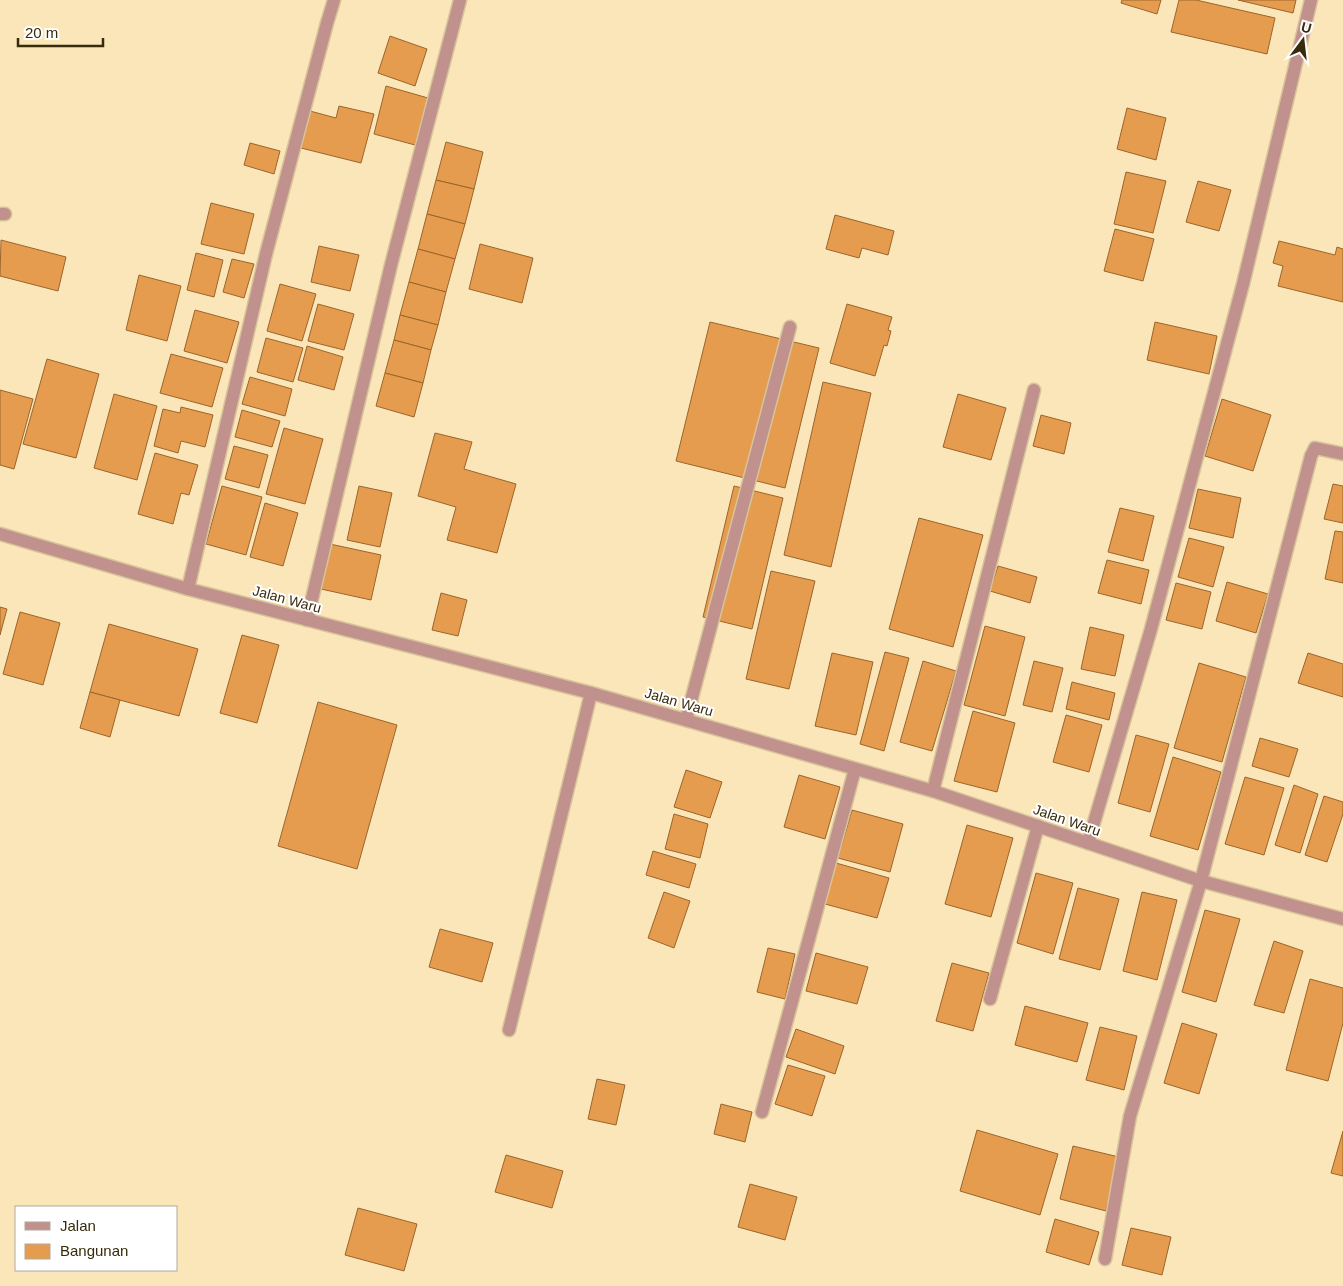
<svg xmlns="http://www.w3.org/2000/svg" width="1343" height="1286" viewBox="0 0 1343 1286" font-family="Helvetica,sans-serif">
<style>
.building{fill:#e69c4f;stroke:#9b652a}
.lines{fill:none;stroke-linecap:round;stroke-linejoin:round}
.minor-casing{stroke:#d8c49a;stroke-width:15}
.minor{stroke:#c0918d;stroke-width:12}
.labels{text-anchor:middle;stroke-width:4;stroke-linejoin:round;paint-order:stroke}
.street-label{font-size:14px;fill:#382b0b;stroke:#fff}
</style>
<rect width="100%" height="100%" fill="#fbe6ba"/>
<!-- building -->
<g class="building">
<path d="M 1122,0 L 1161,0 L 1157,14 L 1121,3 Z"/>
<path d="M 1179,0 L 1196,0 L 1275,18 L 1267,54 L 1171,32 Z"/>
<path d="M 1238,0 L 1296,0 L 1293,13 Z"/>
<path d="M 390,36 L 427,49 L 415,86 L 378,73 Z"/>
<path d="M 386,86 L 428,98 L 415,145 L 374,134 Z"/>
<path d="M 339,106 L 374,114 L 361,163 L 301,148 L 310,111 L 336,118 Z"/>
<path d="M 1127,108 L 1166,118 L 1156,160 L 1117,149 Z"/>
<path d="M 446,142 L 483,152 L 474,189 L 436,180 Z"/>
<path d="M 250,143 L 280,151 L 274,174 L 244,165 Z"/>
<path d="M 1126,172 L 1166,181 L 1153,233 L 1114,224 Z"/>
<path d="M 436,180 L 474,189 L 465,224 L 427,214 Z"/>
<path d="M 1198,181 L 1231,190 L 1219,231 L 1186,222 Z"/>
<path d="M 211,203 L 254,214 L 244,254 L 201,244 Z"/>
<path d="M 427,214 L 465,224 L 455,259 L 418,249 Z"/>
<path d="M 835,215 L 894,231 L 888,255 L 862,248 L 859,258 L 826,249 Z"/>
<path d="M 1115,229 L 1154,239 L 1143,281 L 1104,271 Z"/>
<path d="M 1,240 L 66,257 L 58,291 L 0,276 Z"/>
<path d="M 1279,241 L 1335,255 L 1337,247 L 1343,249 L 1343,302 L 1278,286 L 1283,266 L 1273,263 Z"/>
<path d="M 480,244 L 533,258 L 522,303 L 469,289 Z"/>
<path d="M 319,246 L 359,255 L 350,291 L 311,282 Z"/>
<path d="M 418,249 L 455,259 L 446,292 L 409,282 Z"/>
<path d="M 196,253 L 223,260 L 214,297 L 187,290 Z"/>
<path d="M 232,259 L 254,264 L 244,298 L 223,292 Z"/>
<path d="M 139,275 L 181,286 L 167,341 L 126,330 Z"/>
<path d="M 409,282 L 446,292 L 438,325 L 400,315 Z"/>
<path d="M 280,284 L 316,294 L 302,341 L 267,331 Z"/>
<path d="M 318,304 L 354,314 L 344,350 L 308,341 Z"/>
<path d="M 847,304 L 892,317 L 888,330 L 891,331 L 887,346 L 884,345 L 875,376 L 830,363 Z"/>
<path d="M 195,310 L 239,322 L 227,363 L 184,351 Z"/>
<path d="M 400,315 L 438,325 L 431,350 L 394,340 Z"/>
<path d="M 710,322 L 819,348 L 785,488 L 676,461 Z"/>
<path d="M 1155,322 L 1217,336 L 1209,374 L 1147,360 Z"/>
<path d="M 266,338 L 303,348 L 293,382 L 257,372 Z"/>
<path d="M 394,340 L 431,350 L 423,383 L 385,373 Z"/>
<path d="M 307,346 L 343,357 L 334,390 L 298,380 Z"/>
<path d="M 171,354 L 223,368 L 212,407 L 160,393 Z"/>
<path d="M 47,359 L 99,374 L 76,458 L 23,444 Z"/>
<path d="M 385,373 L 423,383 L 414,417 L 376,406 Z"/>
<path d="M 250,377 L 292,389 L 285,416 L 242,404 Z"/>
<path d="M 823,382 L 871,393 L 831,567 L 784,555 Z"/>
<path d="M 0,390 L 33,399 L 14,469 L 0,465 Z"/>
<path d="M 114,394 L 157,406 L 137,480 L 94,468 Z"/>
<path d="M 958,394 L 1006,408 L 991,460 L 943,447 Z"/>
<path d="M 1222,399 L 1271,415 L 1253,471 L 1205,456 Z"/>
<path d="M 181,407 L 213,415 L 205,447 L 181,441 L 178,453 L 154,446 L 163,409 L 180,413 Z"/>
<path d="M 242,410 L 280,421 L 272,447 L 235,437 Z"/>
<path d="M 1041,415 L 1071,423 L 1064,454 L 1033,446 Z"/>
<path d="M 284,428 L 323,439 L 305,504 L 266,494 Z"/>
<path d="M 435,433 L 472,442 L 464,469 L 516,484 L 497,553 L 447,540 L 456,507 L 418,496 Z"/>
<path d="M 234,446 L 268,455 L 259,488 L 225,479 Z"/>
<path d="M 155,453 L 198,465 L 189,495 L 181,493 L 173,524 L 138,514 Z"/>
<path d="M 1333,484 L 1343,486 L 1343,523 L 1324,519 Z"/>
<path d="M 222,486 L 262,497 L 246,555 L 206,544 Z"/>
<path d="M 359,486 L 392,493 L 380,547 L 347,540 Z"/>
<path d="M 734,486 L 783,498 L 752,629 L 703,617 Z"/>
<path d="M 1198,489 L 1241,498 L 1233,538 L 1189,528 Z"/>
<path d="M 265,503 L 298,513 L 283,566 L 250,557 Z"/>
<path d="M 1120,508 L 1154,516 L 1143,561 L 1108,552 Z"/>
<path d="M 919,518 L 983,535 L 953,647 L 889,629 Z"/>
<path d="M 1335,531 L 1343,532 L 1343,583 L 1325,579 Z"/>
<path d="M 1189,538 L 1224,547 L 1213,587 L 1178,577 Z"/>
<path d="M 330,544 L 381,555 L 371,600 L 321,589 Z"/>
<path d="M 1107,560 L 1149,570 L 1141,604 L 1098,593 Z"/>
<path d="M 998,566 L 1037,577 L 1030,603 L 990,591 Z"/>
<path d="M 771,571 L 815,581 L 789,689 L 746,679 Z"/>
<path d="M 1227,582 L 1268,594 L 1256,633 L 1216,621 Z"/>
<path d="M 1176,583 L 1211,592 L 1202,629 L 1166,620 Z"/>
<path d="M 441,593 L 467,600 L 458,636 L 432,630 Z"/>
<path d="M 0,607 L 7,609 L 0,635 Z"/>
<path d="M 20,612 L 60,623 L 43,685 L 3,674 Z"/>
<path d="M 109,624 L 198,649 L 179,716 L 90,692 Z"/>
<path d="M 985,626 L 1025,637 L 1005,716 L 964,705 Z"/>
<path d="M 1090,627 L 1124,635 L 1115,676 L 1081,669 Z"/>
<path d="M 242,635 L 279,645 L 257,723 L 220,713 Z"/>
<path d="M 885,652 L 909,658 L 884,751 L 860,744 Z"/>
<path d="M 832,653 L 873,662 L 856,735 L 815,726 Z"/>
<path d="M 1308,653 L 1343,664 L 1343,697 L 1298,683 Z"/>
<path d="M 923,661 L 956,671 L 932,751 L 900,742 Z"/>
<path d="M 1034,661 L 1063,668 L 1052,712 L 1023,705 Z"/>
<path d="M 1199,663 L 1246,677 L 1222,762 L 1174,748 Z"/>
<path d="M 1072,682 L 1115,693 L 1109,720 L 1066,709 Z"/>
<path d="M 90,692 L 120,700 L 110,737 L 80,728 Z"/>
<path d="M 318,702 L 397,725 L 357,869 L 278,846 Z"/>
<path d="M 973,711 L 1015,723 L 997,792 L 954,781 Z"/>
<path d="M 1066,715 L 1102,725 L 1089,772 L 1053,762 Z"/>
<path d="M 1136,735 L 1169,744 L 1150,812 L 1118,803 Z"/>
<path d="M 1260,738 L 1298,749 L 1289,777 L 1252,766 Z"/>
<path d="M 1173,757 L 1221,772 L 1198,850 L 1150,836 Z"/>
<path d="M 686,770 L 722,782 L 710,818 L 674,807 Z"/>
<path d="M 799,775 L 840,787 L 825,839 L 784,827 Z"/>
<path d="M 1245,777 L 1284,788 L 1264,855 L 1225,844 Z"/>
<path d="M 1294,785 L 1318,794 L 1300,853 L 1275,845 Z"/>
<path d="M 1324,796 L 1343,802 L 1343,814 L 1327,862 L 1305,855 Z"/>
<path d="M 852,810 L 903,824 L 890,872 L 838,858 Z"/>
<path d="M 674,814 L 708,824 L 700,858 L 665,849 Z"/>
<path d="M 967,825 L 1013,838 L 991,917 L 945,904 Z"/>
<path d="M 653,851 L 696,864 L 689,888 L 646,875 Z"/>
<path d="M 836,863 L 889,878 L 877,918 L 825,904 Z"/>
<path d="M 1036,873 L 1073,883 L 1053,954 L 1017,943 Z"/>
<path d="M 1078,888 L 1119,899 L 1100,970 L 1059,959 Z"/>
<path d="M 664,892 L 690,901 L 674,948 L 648,938 Z"/>
<path d="M 1142,892 L 1177,900 L 1157,980 L 1123,971 Z"/>
<path d="M 1205,910 L 1240,919 L 1216,1002 L 1182,992 Z"/>
<path d="M 440,929 L 493,943 L 482,982 L 429,967 Z"/>
<path d="M 1274,941 L 1303,951 L 1284,1013 L 1254,1005 Z"/>
<path d="M 768,948 L 795,954 L 785,999 L 757,992 Z"/>
<path d="M 816,953 L 868,967 L 857,1004 L 806,991 Z"/>
<path d="M 952,963 L 989,973 L 973,1031 L 936,1021 Z"/>
<path d="M 1310,979 L 1343,988 L 1343,1023 L 1328,1081 L 1286,1070 Z"/>
<path d="M 1025,1006 L 1088,1023 L 1077,1062 L 1015,1045 Z"/>
<path d="M 1182,1023 L 1217,1034 L 1199,1094 L 1164,1083 Z"/>
<path d="M 1100,1027 L 1137,1036 L 1124,1090 L 1086,1080 Z"/>
<path d="M 796,1029 L 844,1046 L 835,1074 L 786,1057 Z"/>
<path d="M 788,1065 L 825,1076 L 812,1116 L 775,1104 Z"/>
<path d="M 597,1079 L 625,1085 L 616,1125 L 588,1119 Z"/>
<path d="M 721,1104 L 752,1112 L 745,1142 L 714,1134 Z"/>
<path d="M 977,1130 L 1058,1154 L 1040,1215 L 960,1191 Z"/>
<path d="M 1343,1131 L 1343,1176 L 1331,1173 Z"/>
<path d="M 1073,1146 L 1119,1157 L 1106,1211 L 1060,1199 Z"/>
<path d="M 506,1155 L 563,1171 L 552,1208 L 495,1192 Z"/>
<path d="M 750,1184 L 797,1197 L 785,1240 L 738,1227 Z"/>
<path d="M 358,1208 L 417,1224 L 404,1271 L 345,1255 Z"/>
<path d="M 1055,1219 L 1099,1232 L 1089,1265 L 1046,1252 Z"/>
<path d="M 1131,1228 L 1171,1237 L 1162,1275 L 1122,1265 Z"/>
</g>
<g class="lines">
<!-- minor casing -->
<g class="minor-casing">
<g id="minor">
<path d="M 0,214 L 5,214"/>
<path d="M 0,534 L 188,589 L 591,693 L 933,791 L 1201,881 L 1343,919"/>
<path d="M 188,589 L 266,254 L 327,23 L 334,0"/>
<path d="M 307,620 L 391,265 L 460,0"/>
<path d="M 686,720 L 790,327"/>
<path d="M 933,791 L 1034,390"/>
<path d="M 1088,843 L 1151,629 L 1243,284 L 1311,0"/>
<path d="M 990,999 L 1038,826"/>
<path d="M 509,1030 L 591,693"/>
<path d="M 762,1112 L 855,769"/>
<path d="M 1105,1259 L 1130,1116 L 1201,881 L 1311,456 L 1315,448 L 1343,454"/>
</g>
</g>
<!-- minor -->
<use href="#minor" class="minor"/>
</g>
<g class="labels">
<!-- street labels -->
<g class="street-label">
<text transform="translate(287 599) rotate(15)" y="5">Jalan Waru</text>
<text transform="translate(679 702) rotate(16)" y="5">Jalan Waru</text>
<text transform="translate(1067 820) rotate(19)" y="5">Jalan Waru</text>
</g>
</g>
<!-- legend -->
<rect x="15" y="1206" width="162" height="65" fill="#ffffff" stroke="#afaa9d"/>
<rect x="25" y="1222" width="25" height="8" fill="#c0918d" stroke="#afaa9d"/>
<text x="60" y="1231" font-size="15" fill="#382b0b">Jalan</text>
<rect x="25" y="1244" width="25" height="15" fill="#e69c4f" stroke="#afaa9d"/>
<text x="60" y="1256" font-size="15" fill="#382b0b">Bangunan</text>
<!-- north arrow -->
<g transform="translate(1303 40) rotate(15)" stroke="#ffffff" stroke-width="4" paint-order="stroke">
<path d="M0-4L9 19L0 12L-9 19Z" fill="#382b0b"/>
<text y="-8" font-size="14" font-weight="bold" text-anchor="middle" fill="#382b0b">U</text>
</g>
<!-- scale -->
<path d="M18 38v8h85v-8" fill="none" stroke="#382b0b" stroke-width="2.5"/>
<text x="25" y="38" font-size="15" fill="#382b0b" stroke="#ffffff" stroke-width="4" paint-order="stroke">20 m</text>
</svg>
